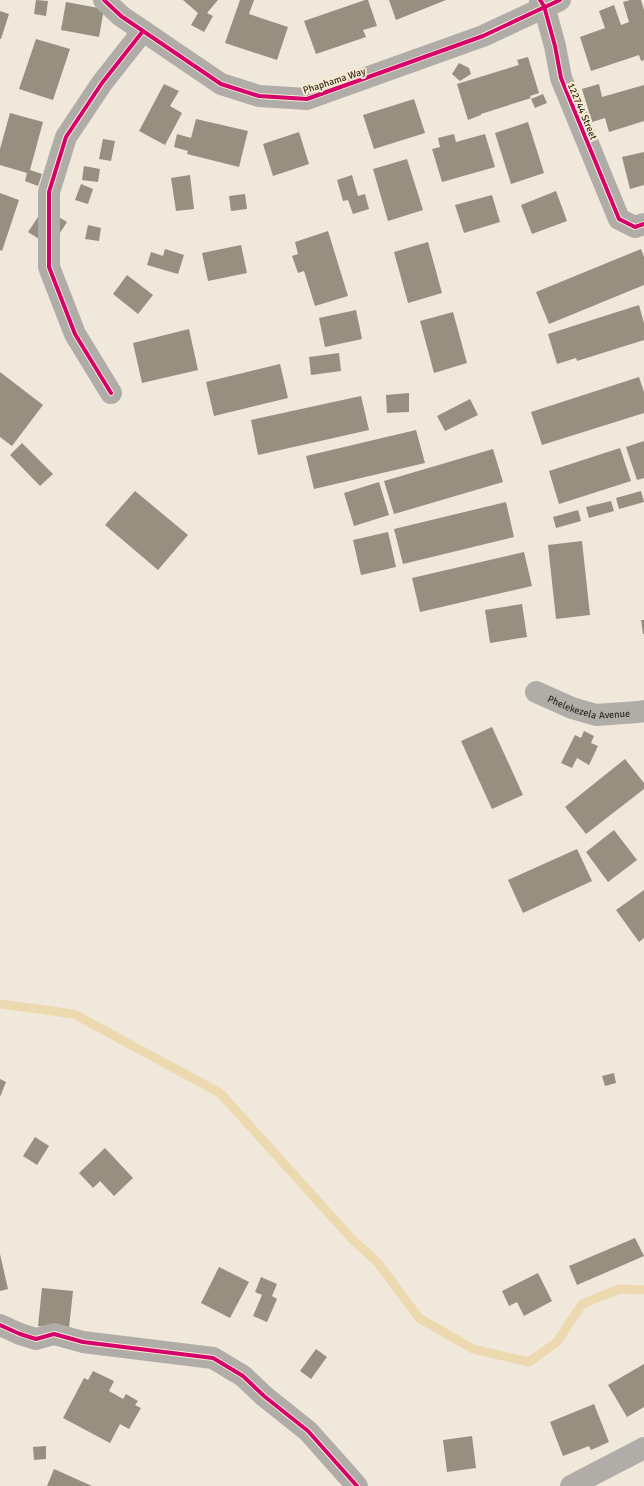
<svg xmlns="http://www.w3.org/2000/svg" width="644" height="1486" viewBox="0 0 644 1486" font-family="Signika,sans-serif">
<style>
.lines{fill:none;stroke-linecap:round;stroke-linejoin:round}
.stream{stroke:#edd9b0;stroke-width:9}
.building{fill:#978f80}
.minor{stroke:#b0ada8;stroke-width:22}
.cycleway-casing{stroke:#faecd0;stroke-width:6}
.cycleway{stroke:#d6006c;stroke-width:4}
.labels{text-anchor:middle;stroke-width:4;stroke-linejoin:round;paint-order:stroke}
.street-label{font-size:10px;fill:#312c22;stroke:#faecd0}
</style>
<rect width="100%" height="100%" fill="#f0e8da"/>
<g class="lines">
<!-- stream -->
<path class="stream" d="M 0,1004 L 74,1014 L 220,1093 L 352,1239 L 378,1263 L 419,1318 L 473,1349 L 529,1362 L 557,1342 L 582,1304 L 619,1289 L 644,1290"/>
</g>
<!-- building -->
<g class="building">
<path d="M 36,0 L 48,1 L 46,16 L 34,14 Z"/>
<path d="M 183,0 L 218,0 L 207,13 L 213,16 L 204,32 L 191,25 L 198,13 Z"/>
<path d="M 240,0 L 254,0 L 249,14 L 288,27 L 277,60 L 225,43 Z"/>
<path d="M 365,0 L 368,0 L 377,26 L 363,30 L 366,37 L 316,54 L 304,21 Z"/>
<path d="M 389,0 L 446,0 L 396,20 Z"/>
<path d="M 630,0 L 641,0 L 644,10 L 644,60 L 641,61 L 639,55 L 591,71 L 580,37 L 605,28 L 599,11 L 614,5 L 621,25 L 629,22 L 623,2 Z"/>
<path d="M 66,2 L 104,9 L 99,37 L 61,30 Z"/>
<path d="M 0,11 L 9,14 L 1,39 L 0,39 Z"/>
<path d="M 36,39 L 70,49 L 53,100 L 19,89 Z"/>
<path d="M 528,57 L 539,93 L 530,96 L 531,98 L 481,114 L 481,115 L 468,120 L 457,84 L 519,65 L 517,60 Z"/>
<path d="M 459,63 L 469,68 L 471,74 L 460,81 L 452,74 Z"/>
<path d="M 164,84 L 179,91 L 170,106 L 182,113 L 165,145 L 139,131 Z"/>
<path d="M 599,84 L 602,97 L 644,85 L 644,121 L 609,132 L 605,118 L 592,122 L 582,89 Z"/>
<path d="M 543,94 L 547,103 L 535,108 L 531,99 Z"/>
<path d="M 414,99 L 425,133 L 374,149 L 363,115 Z"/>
<path d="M 10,113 L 43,122 L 30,170 L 42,174 L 38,186 L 25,181 L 27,173 L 0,165 L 0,149 Z"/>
<path d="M 196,119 L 248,131 L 239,167 L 187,154 L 188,151 L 174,147 L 177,134 L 191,138 Z"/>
<path d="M 528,122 L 544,173 L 511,184 L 495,133 Z"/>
<path d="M 299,132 L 309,164 L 273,176 L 263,144 Z"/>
<path d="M 454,134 L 456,142 L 485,134 L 495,167 L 442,182 L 432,149 L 440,147 L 438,138 Z"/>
<path d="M 103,139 L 115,141 L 111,161 L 99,159 Z"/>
<path d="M 644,152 L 644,185 L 630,189 L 622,157 Z"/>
<path d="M 407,159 L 423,210 L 388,221 L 373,169 Z"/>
<path d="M 84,166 L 100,169 L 98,182 L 82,180 Z"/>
<path d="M 190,175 L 194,209 L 176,211 L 171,178 Z"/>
<path d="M 352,175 L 358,196 L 365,194 L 369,209 L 353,214 L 348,200 L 343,201 L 337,180 Z"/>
<path d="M 81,184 L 93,189 L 88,204 L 75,200 Z"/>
<path d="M 556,191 L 567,221 L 532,234 L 521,205 Z"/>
<path d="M 0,193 L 19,200 L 2,251 L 0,250 Z"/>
<path d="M 245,194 L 247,209 L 231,211 L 229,196 Z"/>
<path d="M 492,195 L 500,222 L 464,233 L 455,205 Z"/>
<path d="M 44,208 L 67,222 L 60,233 L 51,227 L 42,241 L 28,232 Z"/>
<path d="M 88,225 L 101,228 L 99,241 L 85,239 Z"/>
<path d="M 328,231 L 348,296 L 315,306 L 304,271 L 298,273 L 292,256 L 298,254 L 295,242 Z"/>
<path d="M 428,242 L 442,293 L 408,303 L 394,252 Z"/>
<path d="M 241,245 L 247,273 L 208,281 L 202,253 Z"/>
<path d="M 165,249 L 184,255 L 178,274 L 147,265 L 151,252 L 163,256 Z"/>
<path d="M 641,249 L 644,257 L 644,285 L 549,324 L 536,292 Z"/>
<path d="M 127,275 L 153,295 L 138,314 L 113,294 Z"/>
<path d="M 639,305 L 644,323 L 644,340 L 577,361 L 576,358 L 557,364 L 548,334 Z"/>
<path d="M 356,310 L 362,339 L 325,347 L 319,318 Z"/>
<path d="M 453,312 L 467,363 L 434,373 L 420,321 Z"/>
<path d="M 189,329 L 198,370 L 142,383 L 133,343 Z"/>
<path d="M 339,353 L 341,371 L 311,375 L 309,357 Z"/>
<path d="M 280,364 L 288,398 L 214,416 L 206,382 Z"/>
<path d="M 0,372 L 43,405 L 12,446 L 0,437 Z"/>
<path d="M 639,377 L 644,392 L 644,413 L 542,445 L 531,412 Z"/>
<path d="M 409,393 L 409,412 L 387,413 L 386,395 Z"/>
<path d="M 361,396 L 369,430 L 258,455 L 251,420 Z"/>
<path d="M 470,399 L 478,415 L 445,431 L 437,416 Z"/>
<path d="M 416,430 L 425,463 L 314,489 L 306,456 Z"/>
<path d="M 644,441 L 644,478 L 637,480 L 626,447 Z"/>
<path d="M 22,443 L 53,474 L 40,486 L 10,455 Z"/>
<path d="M 620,448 L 631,481 L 559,504 L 549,471 Z"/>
<path d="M 493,449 L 503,482 L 394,514 L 384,481 Z"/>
<path d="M 379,482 L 389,515 L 354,526 L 344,493 Z"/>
<path d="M 135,491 L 188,535 L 158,570 L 105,525 Z"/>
<path d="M 641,491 L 644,502 L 619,509 L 616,498 Z"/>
<path d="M 611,501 L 614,511 L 589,518 L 586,507 Z"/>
<path d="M 506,502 L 514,537 L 403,564 L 394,529 Z"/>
<path d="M 578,510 L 581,521 L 556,528 L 553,517 Z"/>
<path d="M 388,532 L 396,567 L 361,575 L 353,540 Z"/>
<path d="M 582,541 L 590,615 L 556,619 L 548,545 Z"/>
<path d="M 524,552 L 532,586 L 420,612 L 412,578 Z"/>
<path d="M 522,604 L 527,637 L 490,643 L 485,610 Z"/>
<path d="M 641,620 L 644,620 L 644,634 L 643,634 Z"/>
<path d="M 492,727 L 523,795 L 492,809 L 461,741 Z"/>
<path d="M 584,731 L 594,736 L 591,743 L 598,746 L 589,765 L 577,758 L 572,768 L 561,763 L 575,735 L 581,738 Z"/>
<path d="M 625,759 L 644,783 L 644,789 L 586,834 L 565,807 Z"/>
<path d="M 614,830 L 637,860 L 608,882 L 586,852 Z"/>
<path d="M 577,849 L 592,881 L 523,913 L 508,880 Z"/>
<path d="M 644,890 L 644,938 L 639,942 L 616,910 Z"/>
<path d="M 614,1073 L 616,1083 L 605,1086 L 602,1076 Z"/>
<path d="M 0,1079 L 6,1082 L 0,1097 Z"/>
<path d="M 35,1137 L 49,1146 L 37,1165 L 23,1156 Z"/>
<path d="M 105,1148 L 133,1178 L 114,1196 L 100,1181 L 93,1188 L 79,1173 Z"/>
<path d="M 635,1238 L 644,1256 L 577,1285 L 569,1266 Z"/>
<path d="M 0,1254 L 8,1289 L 0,1291 Z"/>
<path d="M 219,1267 L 249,1282 L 230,1318 L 201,1303 Z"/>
<path d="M 538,1273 L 552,1301 L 524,1316 L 517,1302 L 509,1306 L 502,1291 Z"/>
<path d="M 261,1277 L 277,1284 L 272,1296 L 277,1299 L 267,1322 L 253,1316 L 262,1295 L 255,1292 Z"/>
<path d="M 42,1288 L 73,1291 L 69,1328 L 38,1326 Z"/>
<path d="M 316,1349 L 327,1357 L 311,1379 L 300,1371 Z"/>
<path d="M 644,1364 L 644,1407 L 627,1417 L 608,1385 Z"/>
<path d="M 93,1371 L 114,1381 L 109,1391 L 123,1399 L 126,1394 L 138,1401 L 135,1405 L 141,1408 L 129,1429 L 120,1424 L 110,1443 L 63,1418 L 84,1378 L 88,1380 Z"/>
<path d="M 594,1404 L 609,1442 L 591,1450 L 589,1446 L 563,1456 L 550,1422 Z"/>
<path d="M 472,1436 L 476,1468 L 447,1472 L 443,1440 Z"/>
<path d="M 46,1446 L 46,1459 L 34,1460 L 33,1447 Z"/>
<path d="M 54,1469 L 92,1486 L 47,1486 Z"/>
</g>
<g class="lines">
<!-- minor -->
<g class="minor">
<path d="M 104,0 L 121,16 L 221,84 L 259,96 L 307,99 L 483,36 L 560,0"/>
<path d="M 540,0 L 544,6 L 555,46 L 561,78 L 619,219 L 635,227 L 644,224"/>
<path d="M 111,393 L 75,334 L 49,267 L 49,192 L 66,137 L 102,83 L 143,31"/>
<path id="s1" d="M 536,692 L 572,708 L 596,715 L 638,712 L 644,711"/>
<path d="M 0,1325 L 20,1334 L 36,1339 L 54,1334 L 83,1342 L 213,1358 L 243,1376 L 264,1396 L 308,1431 L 357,1486"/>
<path d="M 571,1486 L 644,1448"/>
</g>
<!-- cycleway casing -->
<g class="cycleway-casing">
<g id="cycleway">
<path d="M 104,0 L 121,16 L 221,84 L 259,96 L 307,99 L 483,36 L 560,0"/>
<path d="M 540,0 L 544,6 L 555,46 L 561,78 L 619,219 L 635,227 L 644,224"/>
<path d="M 111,393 L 75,334 L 49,267 L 49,192 L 66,137 L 102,83 L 143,31"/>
<path d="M 0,1325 L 20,1334 L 36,1339 L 54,1334 L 83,1342 L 213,1358 L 243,1376 L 264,1396 L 308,1431 L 357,1486"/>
</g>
</g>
<!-- cycleway -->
<use href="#cycleway" class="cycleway"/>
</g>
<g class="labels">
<!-- street labels -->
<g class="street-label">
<text transform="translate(334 80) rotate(-18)" y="4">Phaphama Way</text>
<text transform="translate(583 111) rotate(67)" y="4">122744 Street</text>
<text dy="4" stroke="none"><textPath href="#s1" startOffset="56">Phelekezela Avenue</textPath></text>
</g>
</g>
</svg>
